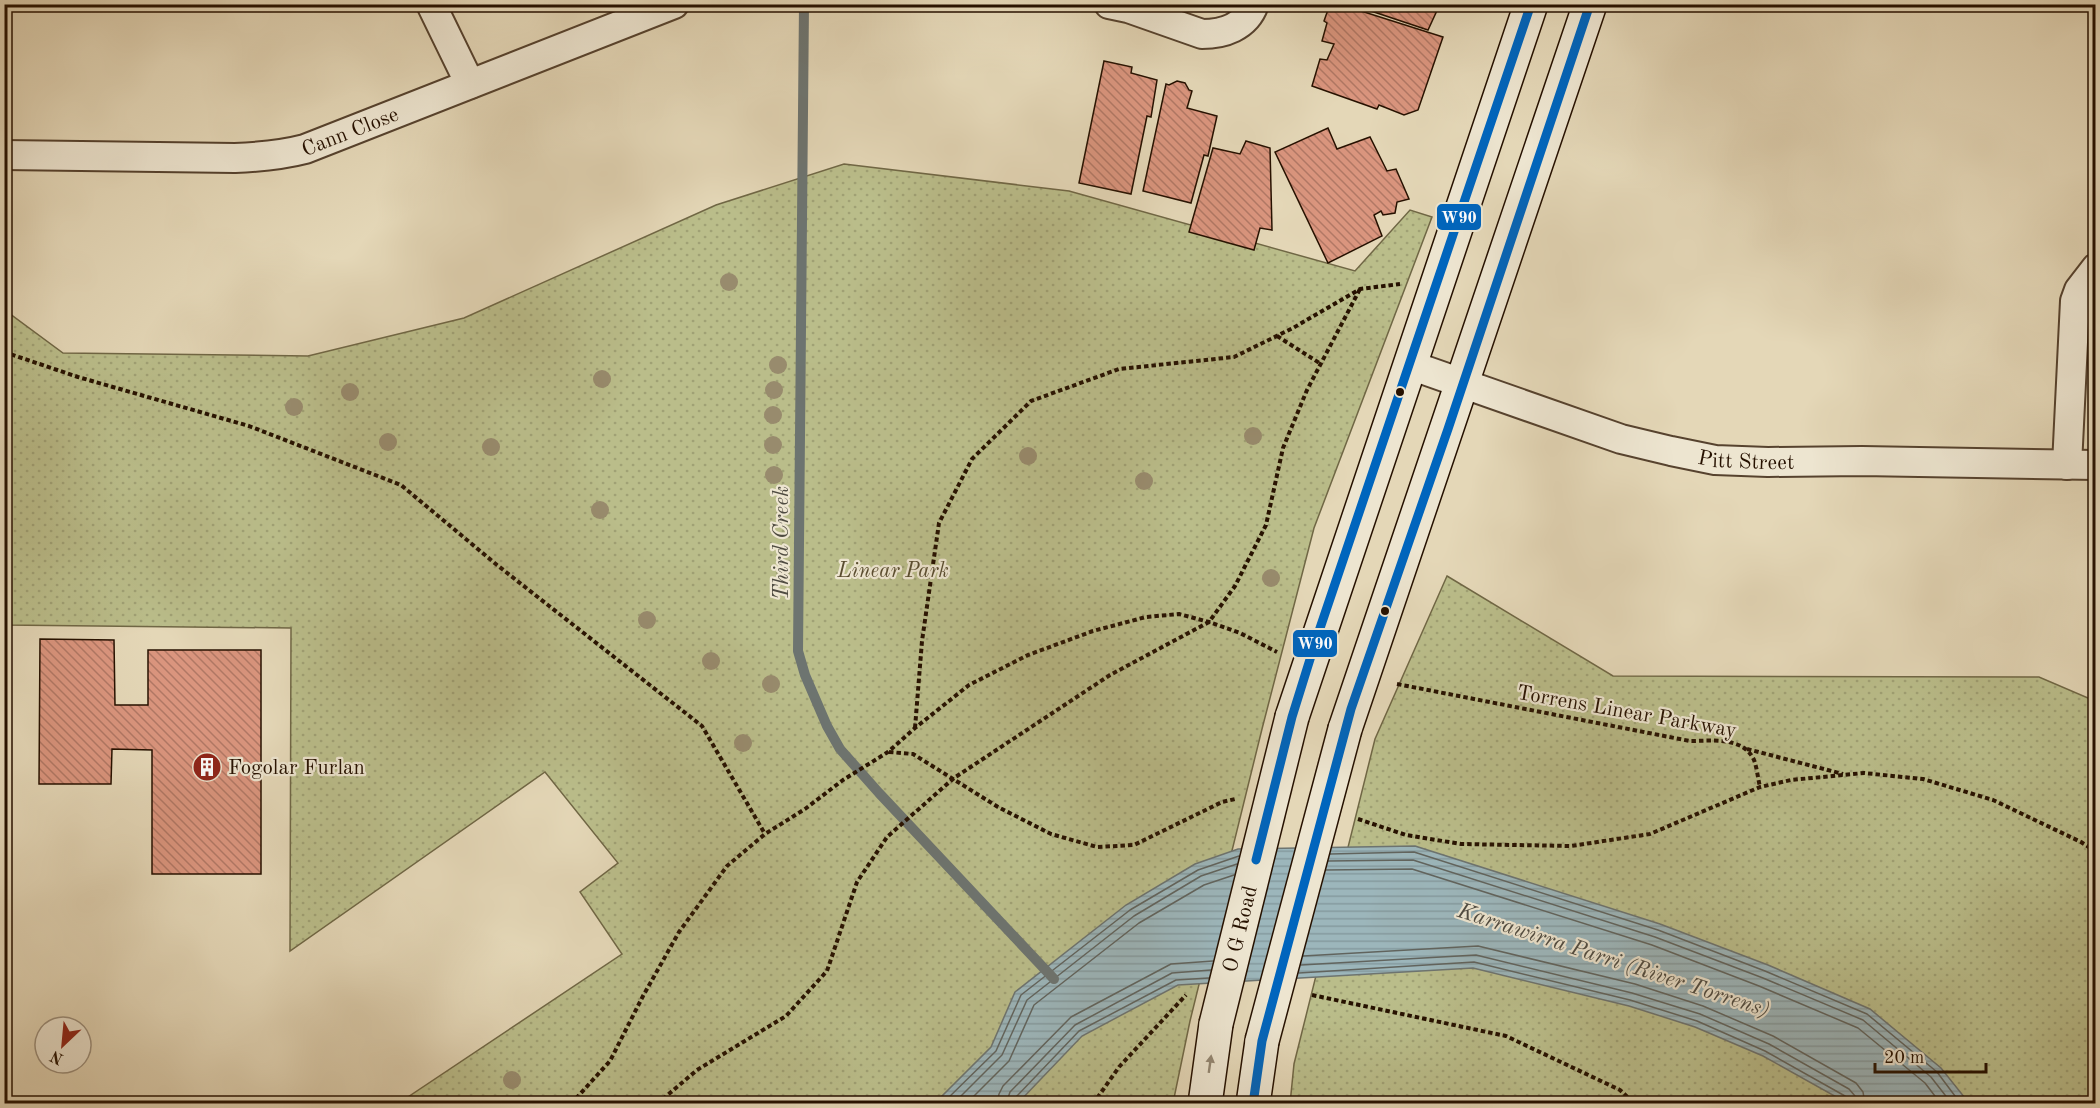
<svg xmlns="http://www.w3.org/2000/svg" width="2100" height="1108" viewBox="0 0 2100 1108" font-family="'Old Standard TT',serif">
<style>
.park{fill:url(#park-dots);stroke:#706745;stroke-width:1.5}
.water{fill:url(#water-rules);stroke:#6d7470;stroke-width:1.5}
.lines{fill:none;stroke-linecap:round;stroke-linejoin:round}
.shore{stroke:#61645e;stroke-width:1.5}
.stream{stroke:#6d7470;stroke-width:10}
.building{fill:url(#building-back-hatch);stroke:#261100;stroke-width:1.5}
.street-casing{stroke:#56422e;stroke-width:32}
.secondary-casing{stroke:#261100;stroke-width:36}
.path{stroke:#261100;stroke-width:4;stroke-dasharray:4.5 3;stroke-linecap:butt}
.street{stroke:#ede5d0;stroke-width:28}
.secondary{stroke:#ede5d0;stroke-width:33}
.secondary-bridge-casing{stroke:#261100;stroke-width:36;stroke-linecap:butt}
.secondary-bridge{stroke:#ede5d0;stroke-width:33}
.bus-1-casing{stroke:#ede5d0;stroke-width:14}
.bus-1{stroke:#0065bd;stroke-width:9}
.tree{fill:#988b6d}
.oneway{fill:#938672}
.bus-dot{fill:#261100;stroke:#ede5d0;stroke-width:2}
.labels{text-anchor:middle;stroke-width:4.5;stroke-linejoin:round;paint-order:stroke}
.street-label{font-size:21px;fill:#261100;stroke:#ede5d0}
.park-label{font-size:21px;font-style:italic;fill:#5a4d30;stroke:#ede5d0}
.poi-label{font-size:21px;fill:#261100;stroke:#ede5d0;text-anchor:start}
.water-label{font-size:22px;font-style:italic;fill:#4f4b41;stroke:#ede5d0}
.line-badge{stroke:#ede5d0;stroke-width:2}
.badge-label{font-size:16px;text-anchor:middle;font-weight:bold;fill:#fff}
</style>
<defs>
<pattern id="park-dots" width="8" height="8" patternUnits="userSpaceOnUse" patternTransform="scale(1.5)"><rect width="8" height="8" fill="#babd8a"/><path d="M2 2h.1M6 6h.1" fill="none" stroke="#a0a175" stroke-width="1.8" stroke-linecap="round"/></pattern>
<pattern id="water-rules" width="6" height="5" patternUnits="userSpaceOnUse" patternTransform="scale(1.5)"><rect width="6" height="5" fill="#9cb6bb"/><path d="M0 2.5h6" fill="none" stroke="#869b9f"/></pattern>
<pattern id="building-back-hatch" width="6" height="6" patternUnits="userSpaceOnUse" patternTransform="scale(1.5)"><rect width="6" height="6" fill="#da957e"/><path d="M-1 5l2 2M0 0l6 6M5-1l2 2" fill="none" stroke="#b17865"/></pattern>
</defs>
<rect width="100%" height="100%" fill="#e4d7b7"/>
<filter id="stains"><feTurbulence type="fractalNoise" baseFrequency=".00333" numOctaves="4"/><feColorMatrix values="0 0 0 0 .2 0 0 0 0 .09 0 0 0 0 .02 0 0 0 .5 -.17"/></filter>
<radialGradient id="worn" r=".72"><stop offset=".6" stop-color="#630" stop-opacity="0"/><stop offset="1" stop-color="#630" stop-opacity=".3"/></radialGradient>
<!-- park -->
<g class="park">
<path d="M 844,164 L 1069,191 L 1355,271 L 1410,210 L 1432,217 L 1314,528 L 1262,729 L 1190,1021 L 1173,1103 L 399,1103 L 622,954 L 580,892 L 618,863 L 545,772 L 290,951 L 291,628 L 5,625 L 4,327 L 10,314 L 63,353 L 308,356 L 464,318 L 716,205 Z"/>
<path d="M 1447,576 L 1613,676 L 2039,677 L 2095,701 L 2095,1103 L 1290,1104 L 1294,1064 L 1375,739 Z"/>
</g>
<!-- water -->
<path class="water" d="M 1415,846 L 1660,924 L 1768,965 L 1870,1009 L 1941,1068 L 1969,1103 L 1847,1103 L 1763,1056 L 1695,1027 L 1629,1006 L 1473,968 L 1178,985 L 1082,1036 L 1018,1103 L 934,1104 L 991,1047 L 1015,992 L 1126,905 L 1195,864 L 1238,849 Z"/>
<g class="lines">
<!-- shore -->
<g class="shore">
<path d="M 1330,854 L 1414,852 L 1658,930 L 1765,971 L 1867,1014 L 1937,1072 L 1961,1104"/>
<path d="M 1328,861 L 1413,860 L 1655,937 L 1763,978 L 1863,1020 L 1931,1077 L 1952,1104"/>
<path d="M 1326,870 L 1412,869 L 1652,945 L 1759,986 L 1858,1028 L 1925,1083 L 1941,1104"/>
<path d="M 1303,956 L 1478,946 L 1635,984 L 1703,1006 L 1773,1036 L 1856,1083 L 1863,1092 L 1865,1104"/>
<path d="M 1301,965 L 1476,955 L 1632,993 L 1700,1014 L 1769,1044 L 1849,1089 L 1855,1096 L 1856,1104"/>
<path d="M 1299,973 L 1474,962 L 1630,1000 L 1697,1021 L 1765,1051 L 1845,1096 L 1848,1104"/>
<path d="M 942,1104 L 996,1051 L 1021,995 L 1130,910 L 1198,870 L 1239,856"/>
<path d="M 953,1104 L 1002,1055 L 1027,1000 L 1134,916 L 1201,876 L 1237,864"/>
<path d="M 966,1104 L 1009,1061 L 1034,1005 L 1139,923 L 1204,885 L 1234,875"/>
<path d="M 997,1104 L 999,1094 L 1003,1086 L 1071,1017 L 1171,964 L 1213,961"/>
<path d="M 1006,1104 L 1010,1092 L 1075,1025 L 1172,973 L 1211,970"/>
<path d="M 1014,1104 L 1016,1097 L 1079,1031 L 1176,980 L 1209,978"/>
</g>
<!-- stream -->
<path class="stream" d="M 804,4 L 798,651 L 805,675 L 827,726 L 840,749 L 879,793 L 1054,979"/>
</g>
<!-- building -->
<g class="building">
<path d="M 1330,4 L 1339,4 L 1443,37 L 1418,110 L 1404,115 L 1379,105 L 1377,109 L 1312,86 L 1320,59 L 1327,60 L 1334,44 L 1322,41 L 1327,23 L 1324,21 Z"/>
<path d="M 1350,4 L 1440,4 L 1428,30 Z"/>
<path d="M 1104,61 L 1132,67 L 1131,73 L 1157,80 L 1151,117 L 1147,116 L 1131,194 L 1079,183 Z"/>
<path d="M 1177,81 L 1185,83 L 1189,90 L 1192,91 L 1187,108 L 1217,116 L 1208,156 L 1204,155 L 1191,203 L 1143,191 L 1166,84 L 1169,85 Z"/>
<path d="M 1328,128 L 1337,149 L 1370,137 L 1387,171 L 1396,169 L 1409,199 L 1397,202 L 1395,213 L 1383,215 L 1381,211 L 1374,215 L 1382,236 L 1328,263 L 1275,152 Z"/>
<path d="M 1246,141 L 1270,148 L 1272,230 L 1260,228 L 1254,250 L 1189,232 L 1213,148 L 1240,154 Z"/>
<path d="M 40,639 L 114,640 L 115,705 L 148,705 L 148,650 L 261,650 L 261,874 L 152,874 L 152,750 L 112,749 L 111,784 L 39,784 Z"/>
</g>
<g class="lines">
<!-- street casing -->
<g class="street-casing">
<g id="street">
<path d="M 431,4 L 470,84"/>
<path d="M 1109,4 L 1128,8 L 1202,34 C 1223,34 1246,27 1254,4"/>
<path id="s1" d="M 4,155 L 235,158 C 259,157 282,155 305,149 L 674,4"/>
<path id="s2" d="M 1410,365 L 1621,439 L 1671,451 L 1715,460 L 1768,462 L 1862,461 L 2096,465"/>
<path d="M 2067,465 L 2075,301 L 2079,290 L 2096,268"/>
</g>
</g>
<!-- secondary casing -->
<g class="secondary-casing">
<g id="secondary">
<path d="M 1292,717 L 1531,4"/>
<path d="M 1345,729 L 1590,4"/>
<path d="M 1205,1104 L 1216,1024"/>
<path d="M 1253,1104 L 1262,1041"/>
</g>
</g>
<!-- path -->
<g class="path">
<path d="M 1277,336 L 1321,364"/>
<path d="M 4,352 L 78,377 L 249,426 L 401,485 L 497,565 L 702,726 L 765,834"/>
<path d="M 1397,684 L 1690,741 C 1711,741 1743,736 1754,760 C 1757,768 1758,779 1760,787"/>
<path d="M 915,728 L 922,641 L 939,523 L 972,459 L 1031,401 L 1119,369 L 1234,357 L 1293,328 L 1360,289 L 1400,284"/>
<path d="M 1747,749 L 1843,774"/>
<path d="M 889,752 L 913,754 L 998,807 L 1051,834 L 1097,847 L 1134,845 L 1222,802 L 1235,799"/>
<path d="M 1358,819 L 1406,835 L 1461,844 L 1571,846 L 1650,834 L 1760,787 L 1791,780 L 1864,773 L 1923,779 L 1993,800 L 2081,842 L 2096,852"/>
<path d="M 1312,995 L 1506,1036 L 1620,1090 L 1635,1104"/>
<path d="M 315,1104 L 315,1099"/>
<path d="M 571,1104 L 610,1061 L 643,996 L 679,932 L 727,866 L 765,834 L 805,809 L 843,780 L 888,752 L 915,728 L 969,685 L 1028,655 L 1093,631 L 1146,617 L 1179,614 L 1209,622 L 1240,633 L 1277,652"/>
<path d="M 657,1104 L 697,1070 L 786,1016 L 827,971 L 857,882 L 887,837 L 954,778 L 1110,675 L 1209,622 L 1235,586 L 1266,525 L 1283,448 L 1307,390 L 1360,289"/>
<path d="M 1093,1104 L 1119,1067 L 1186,995"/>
</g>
<!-- street -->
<use href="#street" class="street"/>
<!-- secondary -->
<use href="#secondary" class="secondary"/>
<!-- secondary-bridge casing -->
<g class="secondary-bridge-casing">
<g id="secondary-bridge">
<path id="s3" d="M 1216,1024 L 1292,717"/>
<path d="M 1262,1041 L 1345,729"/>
</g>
</g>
<!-- secondary-bridge -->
<use href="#secondary-bridge" class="secondary-bridge"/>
<!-- bus-1 casing -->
<g class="bus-1-casing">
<g id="bus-1">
<path d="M 1256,860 L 1292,717 L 1316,640 L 1531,4"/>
<path d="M 1253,1104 L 1262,1041 L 1351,709 L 1448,429 L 1590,4"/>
</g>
</g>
<!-- bus-1 -->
<use href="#bus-1" class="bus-1"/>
</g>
<!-- trees -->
<g class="tree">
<circle cx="729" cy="282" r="9"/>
<circle cx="778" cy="365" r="9"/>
<circle cx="602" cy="379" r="9"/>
<circle cx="774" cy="390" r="9"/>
<circle cx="350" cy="392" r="9"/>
<circle cx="294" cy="407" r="9"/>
<circle cx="773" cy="415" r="9"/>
<circle cx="1253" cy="436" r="9"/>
<circle cx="388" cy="442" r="9"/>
<circle cx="773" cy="445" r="9"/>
<circle cx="491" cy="447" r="9"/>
<circle cx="1028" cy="456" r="9"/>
<circle cx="774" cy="475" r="9"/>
<circle cx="1144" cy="481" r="9"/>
<circle cx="600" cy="510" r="9"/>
<circle cx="1271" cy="578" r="9"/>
<circle cx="647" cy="620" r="9"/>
<circle cx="711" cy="661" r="9"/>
<circle cx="771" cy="684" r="9"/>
<circle cx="743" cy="743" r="9"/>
<circle cx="512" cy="1080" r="9"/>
</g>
<!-- one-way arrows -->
<defs><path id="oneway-solid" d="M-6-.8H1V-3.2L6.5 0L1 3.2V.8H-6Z" transform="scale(1.5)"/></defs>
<use class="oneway" href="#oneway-solid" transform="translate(1210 1064) rotate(-82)"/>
<!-- icons -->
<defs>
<g id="building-disc" transform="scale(1.5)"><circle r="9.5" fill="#8f2418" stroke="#ede5d0"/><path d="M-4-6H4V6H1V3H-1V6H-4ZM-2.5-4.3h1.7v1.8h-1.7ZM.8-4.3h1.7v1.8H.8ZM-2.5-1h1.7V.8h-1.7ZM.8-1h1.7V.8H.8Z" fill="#fff"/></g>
</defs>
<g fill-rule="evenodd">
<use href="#building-disc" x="207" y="767"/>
</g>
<!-- markers -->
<g class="bus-dot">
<circle cx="1400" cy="392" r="5"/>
<circle cx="1385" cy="611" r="5"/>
</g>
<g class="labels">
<!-- street labels -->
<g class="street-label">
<text dy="7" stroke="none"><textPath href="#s1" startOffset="350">Cann Close</textPath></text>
<text dy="7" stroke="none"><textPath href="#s2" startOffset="351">Pitt Street</textPath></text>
<text transform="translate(1627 711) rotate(10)" y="7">Torrens Linear Parkway</text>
<text dy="7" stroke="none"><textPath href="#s3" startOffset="98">O G Road</textPath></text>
</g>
<!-- park labels -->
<g class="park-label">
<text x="893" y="577">Linear Park</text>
</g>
<!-- poi labels -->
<g class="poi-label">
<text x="228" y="774">Fogolar Furlan</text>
</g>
<!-- water labels -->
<g class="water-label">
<text transform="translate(780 543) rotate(-90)" y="8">Third Creek</text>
<text transform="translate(1614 959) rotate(18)" y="8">Karrawirra Parri (River Torrens)</text>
</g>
</g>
<g class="line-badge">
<rect x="1436" y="203" width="46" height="28" rx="6" fill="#0065bd"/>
<rect x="1292" y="629" width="46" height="29" rx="6" fill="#0065bd"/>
</g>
<g class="badge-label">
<text x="1459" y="223">W90</text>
<text x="1315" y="649">W90</text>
</g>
<!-- margin -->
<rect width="2100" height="1108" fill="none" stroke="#e4d7b7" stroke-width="24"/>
<rect x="6" y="6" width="2088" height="1096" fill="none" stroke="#261100" stroke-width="3"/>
<rect x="12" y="12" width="2076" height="1084" fill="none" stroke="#261100" stroke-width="1.5"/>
<!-- north arrow -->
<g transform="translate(63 1045) rotate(206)"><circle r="28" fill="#ede5d0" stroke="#9d907d" stroke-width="1.5"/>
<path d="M0-4.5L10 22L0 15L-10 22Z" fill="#8f2418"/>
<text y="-9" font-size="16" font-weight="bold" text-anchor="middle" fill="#261100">N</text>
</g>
<!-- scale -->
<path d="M1875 1063v9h111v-9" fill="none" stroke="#261100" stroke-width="3"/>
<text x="1884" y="1063" font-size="18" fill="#261100" stroke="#ede5d0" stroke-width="4.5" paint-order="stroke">20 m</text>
<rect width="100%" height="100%" filter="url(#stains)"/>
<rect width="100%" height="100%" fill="url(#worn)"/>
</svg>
